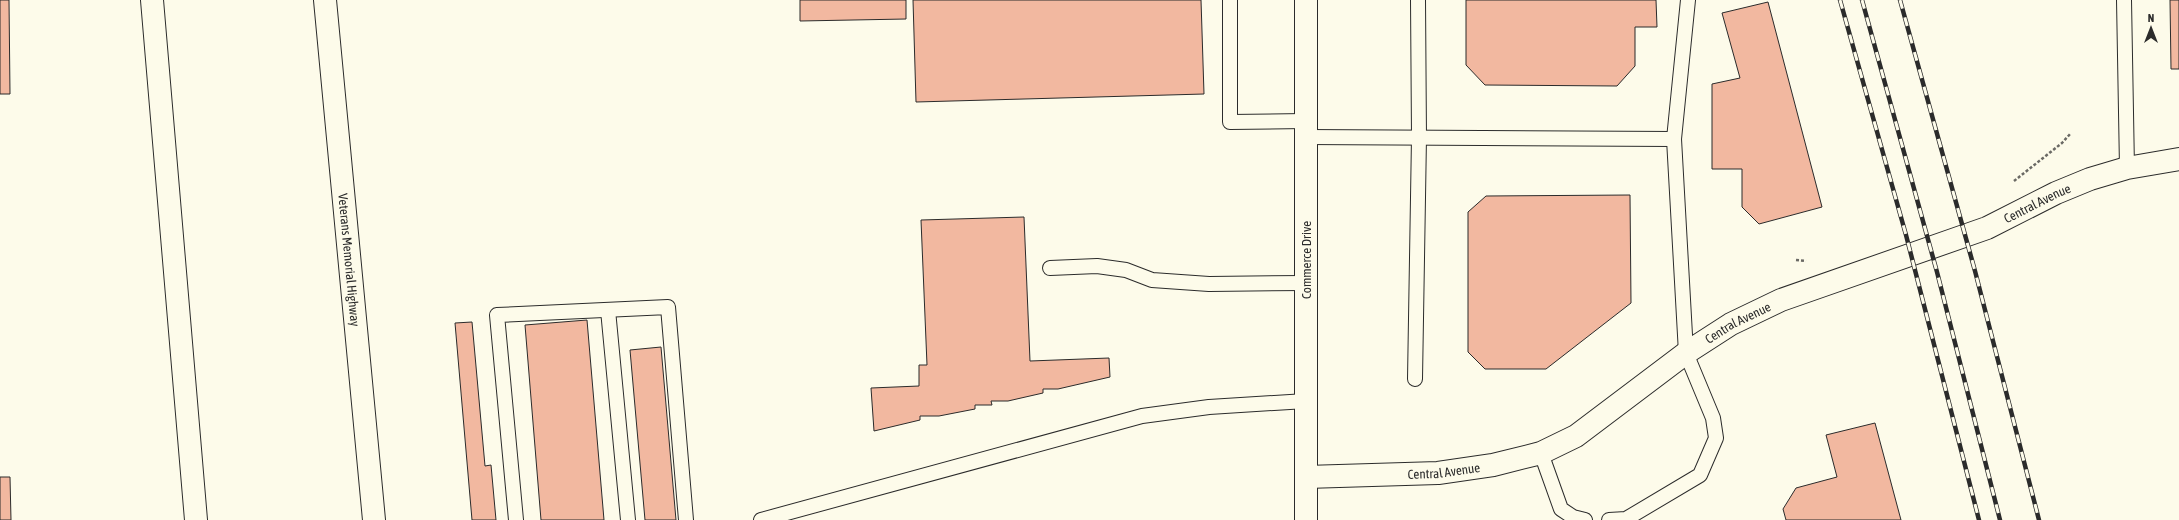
<svg xmlns="http://www.w3.org/2000/svg" width="2179" height="520" viewBox="0 0 2179 520" font-family="'Asap Condensed',sans-serif">
<style>
.building{fill:#f2b8a0;stroke:#2b2b2b}
.lines{fill:none;stroke-linecap:round;stroke-linejoin:round}
.service-casing{stroke:#2b2b2b;stroke-width:16}
.minor-casing{stroke:#2b2b2b;stroke-width:24}
.tertiary-casing{stroke:#2b2b2b;stroke-width:24}
.motorway-casing{stroke:#2b2b2b;stroke-width:24}
.path{stroke:#6a6964;stroke-width:2.5;stroke-dasharray:3 2;stroke-linecap:butt}
.service{stroke:#fdfbea;stroke-width:14}
.minor{stroke:#fdfbea;stroke-width:22}
.tertiary{stroke:#fdfbea;stroke-width:22}
.motorway{stroke:#fdfbea;stroke-width:22}
.rail-casing{stroke:#2b2b2b;stroke-width:4.5}
.rail{stroke:#fdfbea;stroke-width:3;stroke-dasharray:9;stroke-linecap:butt}
.labels{text-anchor:middle;stroke-width:3;stroke-linejoin:round;paint-order:stroke}
.street-label{font-size:13px;fill:#2b2b2b;stroke:#fdfbea}
</style>
<rect width="100%" height="100%" fill="#fdfbea"/>
<!-- building -->
<g class="building">
<path d="M 0,0 L 9,0 L 10,94 L 0,94 Z"/>
<path d="M 800,0 L 906,0 L 906,19 L 800,21 Z"/>
<path d="M 913,0 L 1201,0 L 1204,94 L 916,102 Z"/>
<path d="M 1466,0 L 1656,0 L 1657,27 L 1635,27 L 1635,66 L 1617,86 L 1485,85 L 1466,65 Z"/>
<path d="M 2170,0 L 2179,0 L 2179,69 L 2171,69 Z"/>
<path d="M 1768,2 L 1822,207 L 1759,224 L 1742,207 L 1742,169 L 1712,169 L 1712,84 L 1740,78 L 1722,13 Z"/>
<path d="M 1630,195 L 1631,303 L 1546,369 L 1485,369 L 1468,352 L 1468,212 L 1486,196 Z"/>
<path d="M 1024,217 L 1030,361 L 1109,358 L 1110,377 L 1058,389 L 1043,389 L 1043,393 L 1008,401 L 991,401 L 992,405 L 975,405 L 975,409 L 939,416 L 920,416 L 920,420 L 874,431 L 871,388 L 919,386 L 919,365 L 927,365 L 921,220 Z"/>
<path d="M 587,320 L 604,520 L 541,520 L 525,325 Z"/>
<path d="M 472,322 L 485,466 L 491,465 L 496,520 L 472,520 L 455,323 Z"/>
<path d="M 661,347 L 676,520 L 645,520 L 630,350 Z"/>
<path d="M 1875,423 L 1901,520 L 1786,520 L 1783,509 L 1796,488 L 1837,477 L 1826,435 Z"/>
<path d="M 0,477 L 10,477 L 11,520 L 0,520 Z"/>
</g>
<g class="lines">
<!-- service casing -->
<g class="service-casing">
<g id="service">
<path d="M 1230,0 L 1230,122 L 1305,121"/>
<path d="M 2124,0 L 2127,168"/>
<path d="M 1305,137 L 1674,139 L 1686,353 L 1713,418 L 1716,438 L 1700,475 L 1626,519 L 1609,520"/>
<path d="M 1674,139 L 1688,0"/>
<path d="M 1050,268 L 1097,266 L 1126,270 L 1152,280 L 1209,284 L 1306,283"/>
<path d="M 608,310 L 628,520"/>
<path d="M 1415,379 L 1419,137 L 1418,0"/>
<path d="M 1541,453 L 1561,509 L 1573,517 L 1585,520"/>
<path d="M 516,520 L 497,315 L 668,307 L 686,520"/>
<path d="M 761,520 L 1142,416 L 1209,407 L 1306,401"/>
</g>
</g>
<!-- minor casing -->
<g class="minor-casing">
<g id="minor">
<path id="s1" d="M 1306,477 L 1438,473 L 1493,465 L 1541,453 L 1576,436 L 1686,353 L 1731,324 L 1781,300 L 1987,228 L 2056,193 L 2090,179 L 2127,168 L 2179,159"/>
</g>
</g>
<!-- tertiary casing -->
<g class="tertiary-casing">
<path id="tertiary" d="M 1306,0 L 1306,520"/>
</g>
<!-- motorway casing -->
<g class="motorway-casing">
<g id="motorway">
<path d="M 152,0 L 196,520"/>
<path id="s2" d="M 325,0 L 374,520"/>
</g>
</g>
<!-- path -->
<g class="path">
<path d="M 2014,181 L 2062,143 L 2071,133"/>
<path d="M 1796,260 L 1806,261"/>
</g>
<!-- service -->
<use href="#service" class="service"/>
<!-- minor -->
<use href="#minor" class="minor"/>
<!-- tertiary -->
<use href="#tertiary" class="tertiary"/>
<!-- motorway -->
<use href="#motorway" class="motorway"/>
<!-- rail casing -->
<g class="rail-casing">
<g id="rail">
<path d="M 1840,0 L 1906,235 L 1979,520"/>
<path d="M 1862,0 L 1937,272 L 2000,520"/>
<path d="M 1900,0 L 1975,271 L 2039,520"/>
</g>
</g>
<!-- rail -->
<use href="#rail" class="rail"/>
</g>
<g class="labels">
<!-- street labels -->
<g class="street-label">
<text dy="5" stroke="none"><textPath href="#s1" startOffset="797">Central Avenue</textPath></text>
<text dy="5" stroke="none"><textPath href="#s2" startOffset="261">Veterans Memorial Highway</textPath></text>
<text transform="translate(1306 260) rotate(-90)" y="5">Commerce Drive</text>
<text dy="5" stroke="none"><textPath href="#s1" startOffset="474">Central Avenue</textPath></text>
<text dy="5" stroke="none"><textPath href="#s1" startOffset="138">Central Avenue</textPath></text>
</g>
</g>
<!-- north arrow -->
<g transform="translate(2151 28)" stroke="#fdfbea" stroke-width="3" paint-order="stroke">
<path d="M0-3L7 15L0 10L-7 15Z" fill="#2b2b2b"/>
<text y="-6" font-size="11" font-weight="bold" text-anchor="middle" fill="#2b2b2b">N</text>
</g>
</svg>
